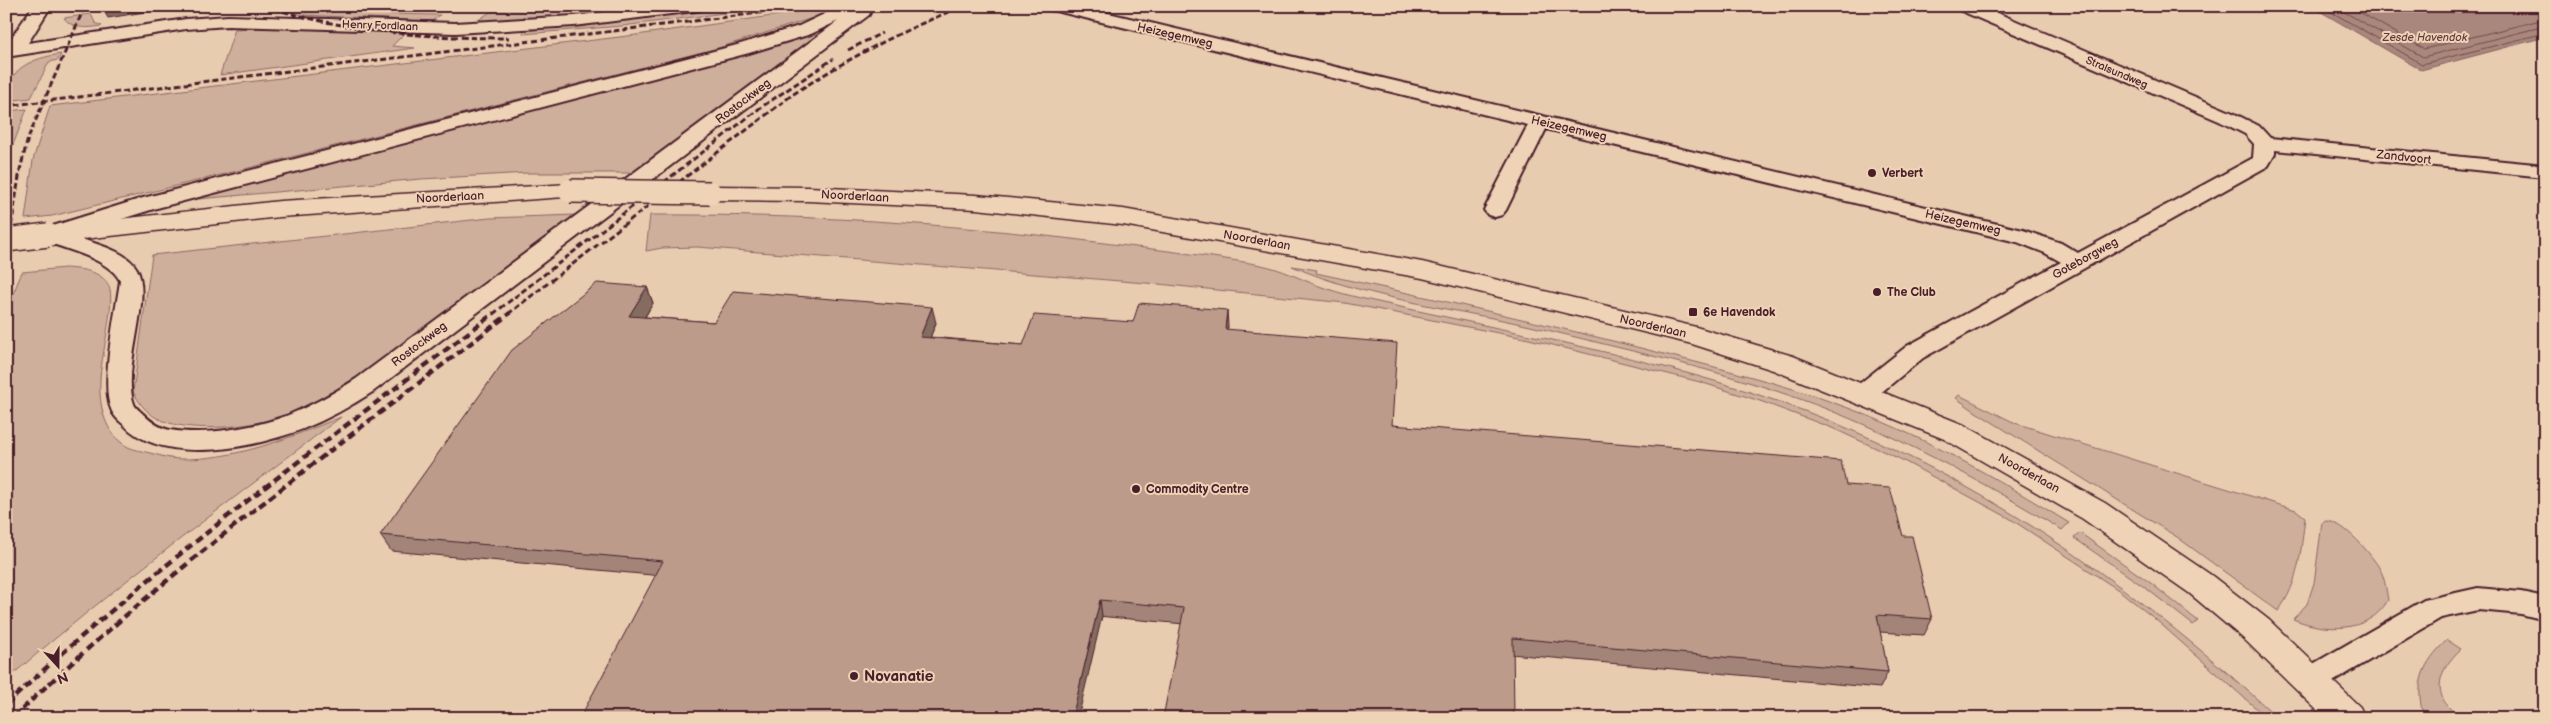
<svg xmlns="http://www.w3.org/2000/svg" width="2551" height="724" viewBox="0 0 2551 724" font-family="'Balsamiq Sans',sans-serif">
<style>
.green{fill:#ceaf9b;stroke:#8c6763}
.water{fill:#aa877b;stroke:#845d5b}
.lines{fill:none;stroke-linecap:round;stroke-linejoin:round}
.shore{stroke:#70494b;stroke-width:1}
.street-casing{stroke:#4a1f2b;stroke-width:4}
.primary-casing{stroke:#4a1f2b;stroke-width:3}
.street{fill:#efd3b6;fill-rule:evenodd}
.primary{fill:#efd3b6;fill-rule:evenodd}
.rail-far1{stroke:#4a1f2b;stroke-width:3;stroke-dasharray:6 3;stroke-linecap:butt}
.rail{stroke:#4a1f2b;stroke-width:4.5;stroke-dasharray:8 4.5;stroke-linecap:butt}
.primary-bridge-casing{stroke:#4a1f2b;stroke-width:26;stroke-linecap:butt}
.primary-bridge{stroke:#efd3b6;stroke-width:23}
.wall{fill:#a28578;stroke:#4a1f2b}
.shaded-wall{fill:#846c61;stroke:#4a1f2b}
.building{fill:#bc9b8b;stroke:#4a1f2b}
.poi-dot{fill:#4a1f2b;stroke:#efd3b6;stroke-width:2}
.labels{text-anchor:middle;stroke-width:4;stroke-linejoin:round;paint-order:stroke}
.far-street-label{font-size:11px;fill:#4a1f2b;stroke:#efd3b6}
.far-water-label{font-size:11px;font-style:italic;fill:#62393f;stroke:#efd3b6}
.street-label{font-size:12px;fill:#4a1f2b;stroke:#efd3b6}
.poi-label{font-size:12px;font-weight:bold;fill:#4a1f2b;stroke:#efd3b6;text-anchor:start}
.near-poi-label{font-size:15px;font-weight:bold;fill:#4a1f2b;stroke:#efd3b6;text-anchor:start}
</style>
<rect width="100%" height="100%" fill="#e8ccb0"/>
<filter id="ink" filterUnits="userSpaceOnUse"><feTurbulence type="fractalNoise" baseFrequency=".02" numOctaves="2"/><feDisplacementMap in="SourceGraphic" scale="10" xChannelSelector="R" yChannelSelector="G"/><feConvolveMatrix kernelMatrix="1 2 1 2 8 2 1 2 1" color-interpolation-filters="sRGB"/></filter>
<g filter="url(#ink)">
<!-- green -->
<g class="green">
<path d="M 275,6 L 386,14 L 440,15 L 432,21 L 301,15 Z"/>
<path d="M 330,6 L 469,6 L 463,9 L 414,11 Z"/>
<path d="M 547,6 L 652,6 L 561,17 L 477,21 L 490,12 Z"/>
<path d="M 740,6 L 781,6 L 622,26 L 523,34 L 524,31 Z"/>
<path d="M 822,9 L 823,13 L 816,17 L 718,48 L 233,172 L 52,216 L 25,219 L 33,160 L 50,106 L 636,35 Z"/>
<path d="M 91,14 L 95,23 L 102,26 C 89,28 73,30 64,18 Z"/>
<path d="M 284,27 L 405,33 L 392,46 L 415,48 L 220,75 L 235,29 Z"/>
<path d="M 811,33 L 818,36 L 638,173 L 528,173 L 421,179 L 187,200 L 764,49 Z"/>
<path d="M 61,54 L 58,60 L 49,62 L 31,98 L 6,101 C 6,68 33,58 61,54 Z"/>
<path d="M 27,109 L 6,163 L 6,111 Z"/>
<path d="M 577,215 C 527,253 477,291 426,329 C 387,359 347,393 300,411 C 265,425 189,437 155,417 C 145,411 139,402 133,392 L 152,255 L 490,218 Z"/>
<path d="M 650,215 C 801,214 947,223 1096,242 C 1151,249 1207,255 1261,265 C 1282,269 1300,279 1319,286 C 1341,294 1364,299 1387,304 C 1538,338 1691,364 1835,423 C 2002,492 2146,597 2278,718 L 2267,718 L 2155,619 L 2120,591 L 2009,518 L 1900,459 L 1832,428 L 1760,401 L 1700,382 L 1529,339 L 1345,303 L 1158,284 L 697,247 L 662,248 L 646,251 Z"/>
<path d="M 1292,266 L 1317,270 L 1316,273 C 1432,298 1548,324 1664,354 C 1722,369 1781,383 1837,404 C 1919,433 1996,478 2069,523 L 2062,530 C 1978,479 1890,431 1797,398 C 1716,369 1630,351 1547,330 C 1462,309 1372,301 1292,266 Z"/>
<path d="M 65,268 C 80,269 101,270 109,286 C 116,302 100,360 100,381 C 99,405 104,434 128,447 C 134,450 143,451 150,453 C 159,455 170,459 179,459 C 236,460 289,438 341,417 C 227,503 114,587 6,680 L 6,311 L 22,272 Z"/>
<path d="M 1959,395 L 2015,423 L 2296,510 L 2305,517 C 2301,550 2299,584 2278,611 L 2177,537 L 1976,412 L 1956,398 Z"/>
<path d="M 2326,521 C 2344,521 2371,554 2380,569 C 2385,579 2386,589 2388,600 C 2369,634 2324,632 2293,619 L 2307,604 L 2314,583 L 2322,523 Z"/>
<path d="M 2080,533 L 2152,584 L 2198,621 L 2193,625 L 2147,589 L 2074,538 Z"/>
<path d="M 2447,640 L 2461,649 C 2448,661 2434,679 2443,699 C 2446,705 2454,712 2458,718 L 2424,718 C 2414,683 2422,664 2447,640 Z"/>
</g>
<!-- water -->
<path class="water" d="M 2311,6 L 2545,6 L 2545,37 L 2421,70 Z"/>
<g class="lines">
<!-- shore -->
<g class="shore">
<path d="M 2321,6 L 2422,64 L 2545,33"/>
<path d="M 2334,6 L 2423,57 L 2545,26"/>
<path d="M 2349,6 L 2424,49 L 2545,19"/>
</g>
<!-- street casing -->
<g class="street-casing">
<g id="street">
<path d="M 33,6 L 51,6 L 28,43 L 186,19 L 228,16 L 455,23 L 574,16 L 650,6 L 704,6 L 701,10 L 695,11 L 574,26 L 455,33 L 228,26 L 186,29 L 6,57 L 6,46 Z"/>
<path d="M 855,6 L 873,6 L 869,15 L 374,391 C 351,406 328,419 303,429 C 254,448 163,467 123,424 C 118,420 113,415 111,409 C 100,384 116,310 120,281 C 110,259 63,248 40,240 L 37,235 L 40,230 L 143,198 L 737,45 L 799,26 L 837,8 L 843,7 L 851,11 ZM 838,21 L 356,379 C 334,393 311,406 286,416 C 253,428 204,436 170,430 C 158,428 149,420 141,412 C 139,410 135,407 134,404 C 121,367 153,300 137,269 C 126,249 90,243 70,235 L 157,208 L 749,53 L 811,34 Z"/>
<path d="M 1047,6 L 1079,6 L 2023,230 L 2061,243 L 2078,253 L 2253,158 L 2254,144 L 2245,134 L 2219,121 L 1959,10 L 1956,6 L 1981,6 L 2233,113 L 2259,126 L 2270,138 L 2545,165 L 2545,177 L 2275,150 L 2275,154 L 2268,166 L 1923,358 L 1872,400 L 1863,403 L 1854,400 L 1851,394 L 1854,388 L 1907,346 L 2061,262 L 2045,253 L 2017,242 L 1546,129 L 1506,210 L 1502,215 L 1495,217 L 1488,215 L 1484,210 L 1528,125 L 1056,11 L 1050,10 Z"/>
<path d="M 2478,588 L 2521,592 L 2545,597 L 2545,620 L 2521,614 L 2478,610 L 2441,618 L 2319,690 L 2309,694 L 2299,690 L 2294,681 L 2299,672 L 2424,600 Z"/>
</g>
</g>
<!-- primary casing -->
<g class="primary-casing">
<g id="primary">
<path d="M 570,184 L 579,186 L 582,191 L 579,196 L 280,217 L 48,243 L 39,241 L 36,235 L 39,229 L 48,227 L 280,201 Z"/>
<path d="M 710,186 L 808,187 L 976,195 L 1123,209 L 1422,262 L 1696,327 L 1793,356 L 1964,425 L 2105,503 L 2211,575 L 2269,620 L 2360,707 L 2365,718 L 2325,718 L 2245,640 L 2189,593 L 2083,519 L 1944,439 L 1773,370 L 1692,344 L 1422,278 L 1123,225 L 976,209 L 808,201 L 710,200 L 701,198 L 698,193 L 701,188 Z"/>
</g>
</g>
<!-- street -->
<use href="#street" class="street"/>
<!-- primary -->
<use href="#primary" class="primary"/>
<!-- rail-far1 -->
<g class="rail-far1">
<path d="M 266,6 C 346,32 425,38 509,38"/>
<path d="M 848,50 L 882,33"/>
<path d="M 6,106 L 816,6"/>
<path d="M 6,261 L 20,170 L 28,138 L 85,6"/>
<path d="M 493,314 L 760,108 L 833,59"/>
<path d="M 508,314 L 792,95 C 846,59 903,30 963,6"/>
</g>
<!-- rail -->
<g class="rail">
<path d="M 6,705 C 157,562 329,440 494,313"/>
<path d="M 13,718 C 167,569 341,444 510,313"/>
</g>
<!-- primary-bridge casing -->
<g class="primary-bridge-casing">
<g id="primary-bridge">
<path d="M 570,191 L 710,193"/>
<path d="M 6,240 L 48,235"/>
</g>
</g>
<!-- primary-bridge -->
<use href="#primary-bridge" class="primary-bridge"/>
</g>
<!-- wall -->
<path class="wall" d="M 647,287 L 653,303 L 645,317 L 714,322 L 936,323 L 930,337 L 1023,345 L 1133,322 L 1228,326 L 1227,330 L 1392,425 L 1846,485 L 1903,536 L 1932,619 L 1924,635 L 1880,632 L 1888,672 L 1880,688 L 391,551 L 380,535 Z"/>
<!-- shaded-wall -->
<g class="shaded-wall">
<path d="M 101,6 L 181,6 L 108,18 Z"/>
<path d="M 647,287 L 653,303 L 636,332 L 629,316 Z"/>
<path d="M 932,307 L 936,323 L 924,353 L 920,337 Z"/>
<path d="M 1227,310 L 1228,326 L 1225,345 L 1225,329 Z"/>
<path d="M 1100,600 L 1102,616 L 1078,718 L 1072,718 Z"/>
</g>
<!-- building -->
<path class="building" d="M 597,283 L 647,287 L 629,316 L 714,322 L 733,291 L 932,307 L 920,337 L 1023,345 L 1034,315 L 1133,322 L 1139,303 L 1227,310 L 1225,329 L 1397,343 L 1392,425 L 1841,461 L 1846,485 L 1890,488 L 1903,536 L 1912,536 L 1932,619 L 1877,615 L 1888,672 L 1513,638 L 1514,718 L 1163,718 L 1184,608 L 1100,600 L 1072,718 L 580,718 L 663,561 L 380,535 L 512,350 Z"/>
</g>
<!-- markers -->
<g class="poi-dot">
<circle cx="1872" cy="173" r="5"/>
<circle cx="1877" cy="292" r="5"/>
<rect x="1688" y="307" width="10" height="10" rx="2.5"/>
<circle cx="1136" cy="489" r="5"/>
<circle cx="854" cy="676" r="5"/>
</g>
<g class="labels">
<!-- far-street labels -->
<g class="far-street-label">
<text transform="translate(380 25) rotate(2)" y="4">Henry Fordlaan</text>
<text transform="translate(2117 72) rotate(23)" y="4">Stralsundweg</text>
</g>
<!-- far-water labels -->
<g class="far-water-label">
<text x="2425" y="41">Zesde Havendok</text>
</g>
<!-- street labels -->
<g class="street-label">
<text transform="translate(1175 35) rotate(13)" y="4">Heizegemweg</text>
<text transform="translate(743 101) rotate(-37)" y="4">Rostockweg</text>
<text transform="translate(1569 128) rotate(13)" y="4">Heizegemweg</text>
<text transform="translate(2404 157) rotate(6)" y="4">Zandvoort</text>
<text transform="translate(855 196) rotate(3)" y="4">Noorderlaan</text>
<text transform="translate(450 197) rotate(-3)" y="4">Noorderlaan</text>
<text transform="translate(1963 222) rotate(13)" y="4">Heizegemweg</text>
<text transform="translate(1257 240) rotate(10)" y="4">Noorderlaan</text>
<text transform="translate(2085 258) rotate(-29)" y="4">Goteborgweg</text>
<text transform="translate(1653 326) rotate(13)" y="4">Noorderlaan</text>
<text transform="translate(419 344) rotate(-37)" y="4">Rostockweg</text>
<text transform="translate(2029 473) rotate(29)" y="4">Noorderlaan</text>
</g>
<!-- poi labels -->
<g class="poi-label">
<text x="1882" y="177">Verbert</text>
<text x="1887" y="296">The Club</text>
<text x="1703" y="316">6e Havendok</text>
<text x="1146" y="493">Commodity Centre</text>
</g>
<!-- near-poi labels -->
<g class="near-poi-label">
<text x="864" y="681">Novanatie</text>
</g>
</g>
<!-- margin -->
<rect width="2551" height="724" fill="none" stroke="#efd3b6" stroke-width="25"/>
<rect x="12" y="12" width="2526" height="699" fill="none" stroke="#4a1f2b" stroke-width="2" filter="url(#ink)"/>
<!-- north arrow -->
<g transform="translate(58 666) rotate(159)" stroke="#efd3b6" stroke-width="4" paint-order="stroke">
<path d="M0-4L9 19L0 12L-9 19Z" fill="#4a1f2b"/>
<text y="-8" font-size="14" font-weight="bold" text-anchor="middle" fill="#4a1f2b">N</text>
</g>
</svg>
